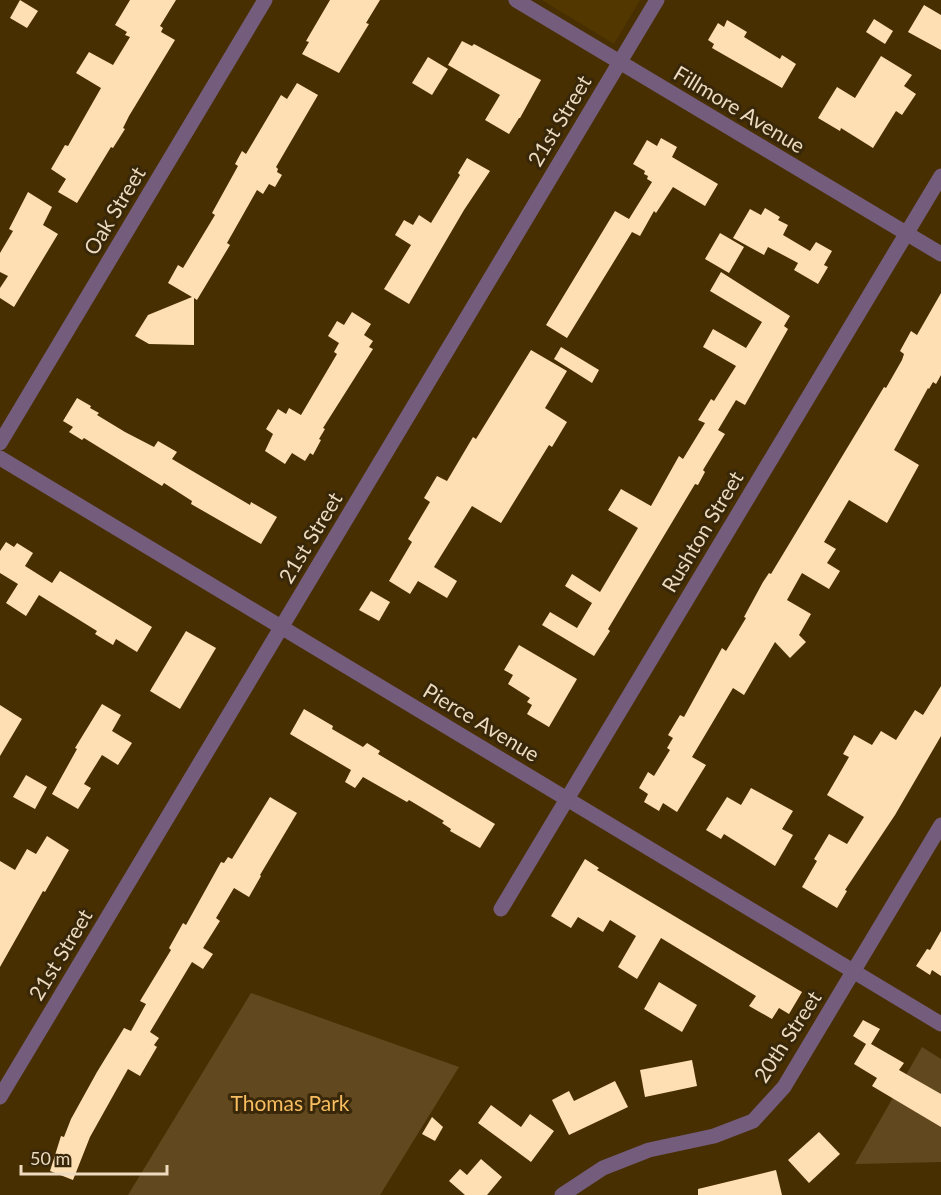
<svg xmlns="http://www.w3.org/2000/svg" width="941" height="1195" viewBox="0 0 941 1195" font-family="Lato,sans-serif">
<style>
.built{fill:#533700}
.green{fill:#62481e}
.building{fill:#fedfb3}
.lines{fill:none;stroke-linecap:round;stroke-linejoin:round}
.minor{stroke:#745c7d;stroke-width:15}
.labels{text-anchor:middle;stroke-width:6;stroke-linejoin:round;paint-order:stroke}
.street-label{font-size:21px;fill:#eddabf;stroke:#382709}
.park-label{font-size:21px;fill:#f8bd60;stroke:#382709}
</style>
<rect width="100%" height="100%" fill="#482f01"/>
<!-- built -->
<path class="built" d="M 542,0 L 640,0 L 614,44 Z"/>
<!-- green -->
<g class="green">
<path d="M 251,993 L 459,1067 L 380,1195 L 128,1195 Z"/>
<path d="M 922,1047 L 941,1059 L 941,1162 L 855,1164 Z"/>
</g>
<!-- building -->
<g class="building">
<path d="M 20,0 L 38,11 L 27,28 L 10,18 Z"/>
<path d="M 130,0 L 176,0 L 160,26 L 163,28 L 161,32 L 175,40 L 129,116 L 123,128 L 125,129 L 113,148 L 111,147 L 77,203 L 58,192 L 66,179 L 51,169 L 65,145 L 68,146 L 101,88 L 76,73 L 89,52 L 113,65 L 130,37 L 125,35 L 127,32 L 115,25 Z"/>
<path d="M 330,0 L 380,0 L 366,23 L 369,24 L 339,73 L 302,54 L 309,42 L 306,41 Z"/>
<path d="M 924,5 L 941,15 L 941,50 L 908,32 Z"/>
<path d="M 874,19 L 893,31 L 885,44 L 866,32 Z"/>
<path d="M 727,20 L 747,32 L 744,37 L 780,59 L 782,55 L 796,64 L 782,88 L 712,48 L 714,44 L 708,40 L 718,23 L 724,27 Z"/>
<path d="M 462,41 L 472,46 L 474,44 L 541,80 L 520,118 L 519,118 L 509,134 L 485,120 L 500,95 L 448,65 Z"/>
<path d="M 881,56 L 912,75 L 904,86 L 916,94 L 902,115 L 896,111 L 873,148 L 841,128 L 840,131 L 818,118 L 837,87 L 855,98 Z"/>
<path d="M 428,57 L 448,69 L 432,95 L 412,83 Z"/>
<path d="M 297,83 L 318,95 L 276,167 L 278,169 L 277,172 L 282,175 L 275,187 L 269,184 L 263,194 L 257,190 L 227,243 L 230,245 L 197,300 L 194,298 L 194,345 L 149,344 L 135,336 L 148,315 L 192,297 L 168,283 L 178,265 L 183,268 L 215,215 L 212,213 L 238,166 L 235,164 L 242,151 L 246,154 L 281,95 L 287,99 Z"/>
<path d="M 661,138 L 677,147 L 672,157 L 718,184 L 705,206 L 673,187 L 656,213 L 654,211 L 640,236 L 632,232 L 567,338 L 546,325 L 615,211 L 629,219 L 652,182 L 647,179 L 648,176 L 644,174 L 645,171 L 633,164 L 647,140 L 657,146 Z"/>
<path d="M 467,158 L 490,171 L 464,210 L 409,304 L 384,289 L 411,245 L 395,235 L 404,220 L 413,225 L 419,215 L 431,223 L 460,175 L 458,173 Z"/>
<path d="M 28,192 L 52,207 L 43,225 L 58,234 L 14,307 L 0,298 L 0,288 L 8,276 L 0,272 L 0,253 L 13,231 L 9,229 Z"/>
<path d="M 765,208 L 780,217 L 778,220 L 788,225 L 783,235 L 810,251 L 816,242 L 832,251 L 824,265 L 828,267 L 818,284 L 794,270 L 798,263 L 768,247 L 764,255 L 733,238 L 750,209 L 761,215 Z"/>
<path d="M 720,233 L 744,247 L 729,273 L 705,259 Z"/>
<path d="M 721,272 L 790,316 L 784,326 L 788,329 L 745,405 L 736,400 L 718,430 L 725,434 L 703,470 L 705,472 L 698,485 L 695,484 L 608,629 L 610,631 L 594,656 L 542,625 L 550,612 L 577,628 L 592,603 L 565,586 L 572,574 L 600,592 L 638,528 L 608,510 L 621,489 L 651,506 L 679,456 L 683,459 L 705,423 L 698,420 L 711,399 L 714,401 L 736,366 L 703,347 L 713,329 L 746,348 L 762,322 L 710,291 Z"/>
<path d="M 941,293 L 941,375 L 936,384 L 933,382 L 929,389 L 928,388 L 894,450 L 919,465 L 887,523 L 849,500 L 824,542 L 836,549 L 827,563 L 840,571 L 829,589 L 802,573 L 787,600 L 811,614 L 799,635 L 806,642 L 790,658 L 775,642 L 744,695 L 733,688 L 692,757 L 706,765 L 677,812 L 663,803 L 659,811 L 644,802 L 648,794 L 639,788 L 648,772 L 654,776 L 670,750 L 667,748 L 673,738 L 668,735 L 680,715 L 684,717 L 722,648 L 726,651 L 746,618 L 744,617 L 763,582 L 769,573 L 771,574 L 884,387 L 886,388 L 902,360 L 904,354 L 900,351 L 911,331 L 917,335 Z"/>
<path d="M 352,312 L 371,324 L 364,335 L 373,341 L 369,347 L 373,349 L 323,428 L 325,429 L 319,439 L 321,440 L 313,455 L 310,453 L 305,461 L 292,453 L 285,464 L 265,451 L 273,434 L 266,429 L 278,409 L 286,414 L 289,408 L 301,415 L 337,354 L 334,352 L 339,343 L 328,336 L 337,321 L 344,325 Z"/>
<path d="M 561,347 L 599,370 L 592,383 L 554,359 Z"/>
<path d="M 531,350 L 567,371 L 545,408 L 567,422 L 552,447 L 549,445 L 501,523 L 472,506 L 434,567 L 457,581 L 447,598 L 418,581 L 410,594 L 389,581 L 412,542 L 408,539 L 430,502 L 424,498 L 437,476 L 447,481 L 473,437 L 476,439 Z"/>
<path d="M 77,398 L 91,406 L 90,408 L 99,413 L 97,415 L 125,432 L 154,447 L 158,441 L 177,452 L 172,459 L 250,505 L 251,502 L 277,517 L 261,544 L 191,504 L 192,501 L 164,483 L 162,486 L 84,438 L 82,440 L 69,432 L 73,427 L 63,421 Z"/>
<path d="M 6,542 L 14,547 L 17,543 L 33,553 L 25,566 L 52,583 L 60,571 L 152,627 L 137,652 L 116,639 L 113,645 L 95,634 L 97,631 L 39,595 L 26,616 L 6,603 L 18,584 L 0,573 L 0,551 Z"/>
<path d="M 371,591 L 390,602 L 379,621 L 359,610 Z"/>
<path d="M 186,631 L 216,648 L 180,709 L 150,691 Z"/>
<path d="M 519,645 L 577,679 L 549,727 L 527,714 L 532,705 L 527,702 L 530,698 L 508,684 L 513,675 L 504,670 Z"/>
<path d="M 941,686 L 941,736 L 895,815 L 845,890 L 847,891 L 837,908 L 802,887 L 817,861 L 814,859 L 829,834 L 847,844 L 864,817 L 827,795 L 849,757 L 843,754 L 854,735 L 872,745 L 881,731 L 896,740 L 915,710 L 923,715 Z"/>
<path d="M 102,704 L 121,715 L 112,731 L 132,743 L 118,765 L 102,755 L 84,784 L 91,788 L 78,809 L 52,794 L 77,749 L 75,748 Z"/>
<path d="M 0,705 L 22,719 L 0,756 Z"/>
<path d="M 304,709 L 333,726 L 332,729 L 363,747 L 367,743 L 380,751 L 378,754 L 495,824 L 480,848 L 450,831 L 451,829 L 442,823 L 444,821 L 409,800 L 407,802 L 363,777 L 355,788 L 345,782 L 351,770 L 290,734 Z"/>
<path d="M 26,775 L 47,787 L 35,809 L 13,797 Z"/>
<path d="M 751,788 L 793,811 L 782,829 L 793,835 L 775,866 L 724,834 L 721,839 L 706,830 L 727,797 L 741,805 Z"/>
<path d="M 270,797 L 297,813 L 260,875 L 261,876 L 249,897 L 234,888 L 216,918 L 220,921 L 203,948 L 213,954 L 203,969 L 192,962 L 150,1032 L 159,1038 L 154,1045 L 157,1047 L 140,1076 L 128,1069 L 90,1137 L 73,1180 L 50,1171 L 61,1136 L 64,1137 L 71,1119 L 97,1072 L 124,1028 L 131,1031 L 146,1004 L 140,1001 L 171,950 L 169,948 L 183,923 L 186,925 L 221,862 L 224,863 L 228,857 L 232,859 Z"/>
<path d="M 47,836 L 69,850 L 45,892 L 43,891 L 0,967 L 0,861 L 15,870 L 27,849 L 36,854 Z"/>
<path d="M 585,859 L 599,868 L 597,870 L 802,992 L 789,1014 L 779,1008 L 772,1019 L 749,1006 L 756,996 L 661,938 L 637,979 L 618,967 L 636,936 L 610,920 L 603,932 L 578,917 L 571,928 L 551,916 Z"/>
<path d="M 941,931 L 941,976 L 932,970 L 930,975 L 916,966 L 927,949 L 930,950 Z"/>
<path d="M 659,982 L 697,1005 L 682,1032 L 644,1009 Z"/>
<path d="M 863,1020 L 880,1029 L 871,1044 L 904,1063 L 899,1070 L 941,1094 L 941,1127 L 872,1086 L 877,1078 L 854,1064 L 866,1044 L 853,1036 Z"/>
<path d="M 692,1060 L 697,1086 L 645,1097 L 640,1070 Z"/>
<path d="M 615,1081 L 628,1107 L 569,1135 L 552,1100 L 569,1091 L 574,1101 Z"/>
<path d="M 491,1105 L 521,1127 L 530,1114 L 554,1131 L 531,1162 L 478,1123 Z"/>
<path d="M 432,1117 L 443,1127 L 435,1141 L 422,1134 Z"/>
<path d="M 819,1132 L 840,1154 L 809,1183 L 788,1160 Z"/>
<path d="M 481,1159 L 502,1177 L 487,1195 L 465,1195 L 449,1181 L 460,1169 L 467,1175 Z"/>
<path d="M 776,1170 L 782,1195 L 698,1195 L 698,1189 Z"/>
</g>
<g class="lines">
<!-- minor -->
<g class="minor">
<path d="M 516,0 L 941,254"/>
<path d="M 0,443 L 265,0"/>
<path d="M 0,458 L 941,1024"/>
<path d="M 501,909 L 941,176"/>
<path d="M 0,1097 L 657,0"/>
<path d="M 562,1195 L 603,1168 L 649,1150 L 714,1136 L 753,1121 L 784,1087 L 941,825"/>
</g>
</g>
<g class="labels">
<!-- street labels -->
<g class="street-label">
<text transform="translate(739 110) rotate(31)" y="7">Fillmore Avenue</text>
<text transform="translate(560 121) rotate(-59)" y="7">21st Street</text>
<text transform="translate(115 211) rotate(-59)" y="7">Oak Street</text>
<text transform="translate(703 532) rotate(-59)" y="7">Rushton Street</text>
<text transform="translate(311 538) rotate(-59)" y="7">21st Street</text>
<text transform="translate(481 723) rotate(31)" y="7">Pierce Avenue</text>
<text transform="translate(61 955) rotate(-59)" y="7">21st Street</text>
<text transform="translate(788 1037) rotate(-57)" y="7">20th Street</text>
</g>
<!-- park labels -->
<g class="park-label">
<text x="290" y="1111">Thomas Park</text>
</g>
</g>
<!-- scale -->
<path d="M21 1165v9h146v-9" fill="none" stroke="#eddabf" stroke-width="3"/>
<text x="30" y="1165" font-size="18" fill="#eddabf" stroke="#382709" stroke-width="4.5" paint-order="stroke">50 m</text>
</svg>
